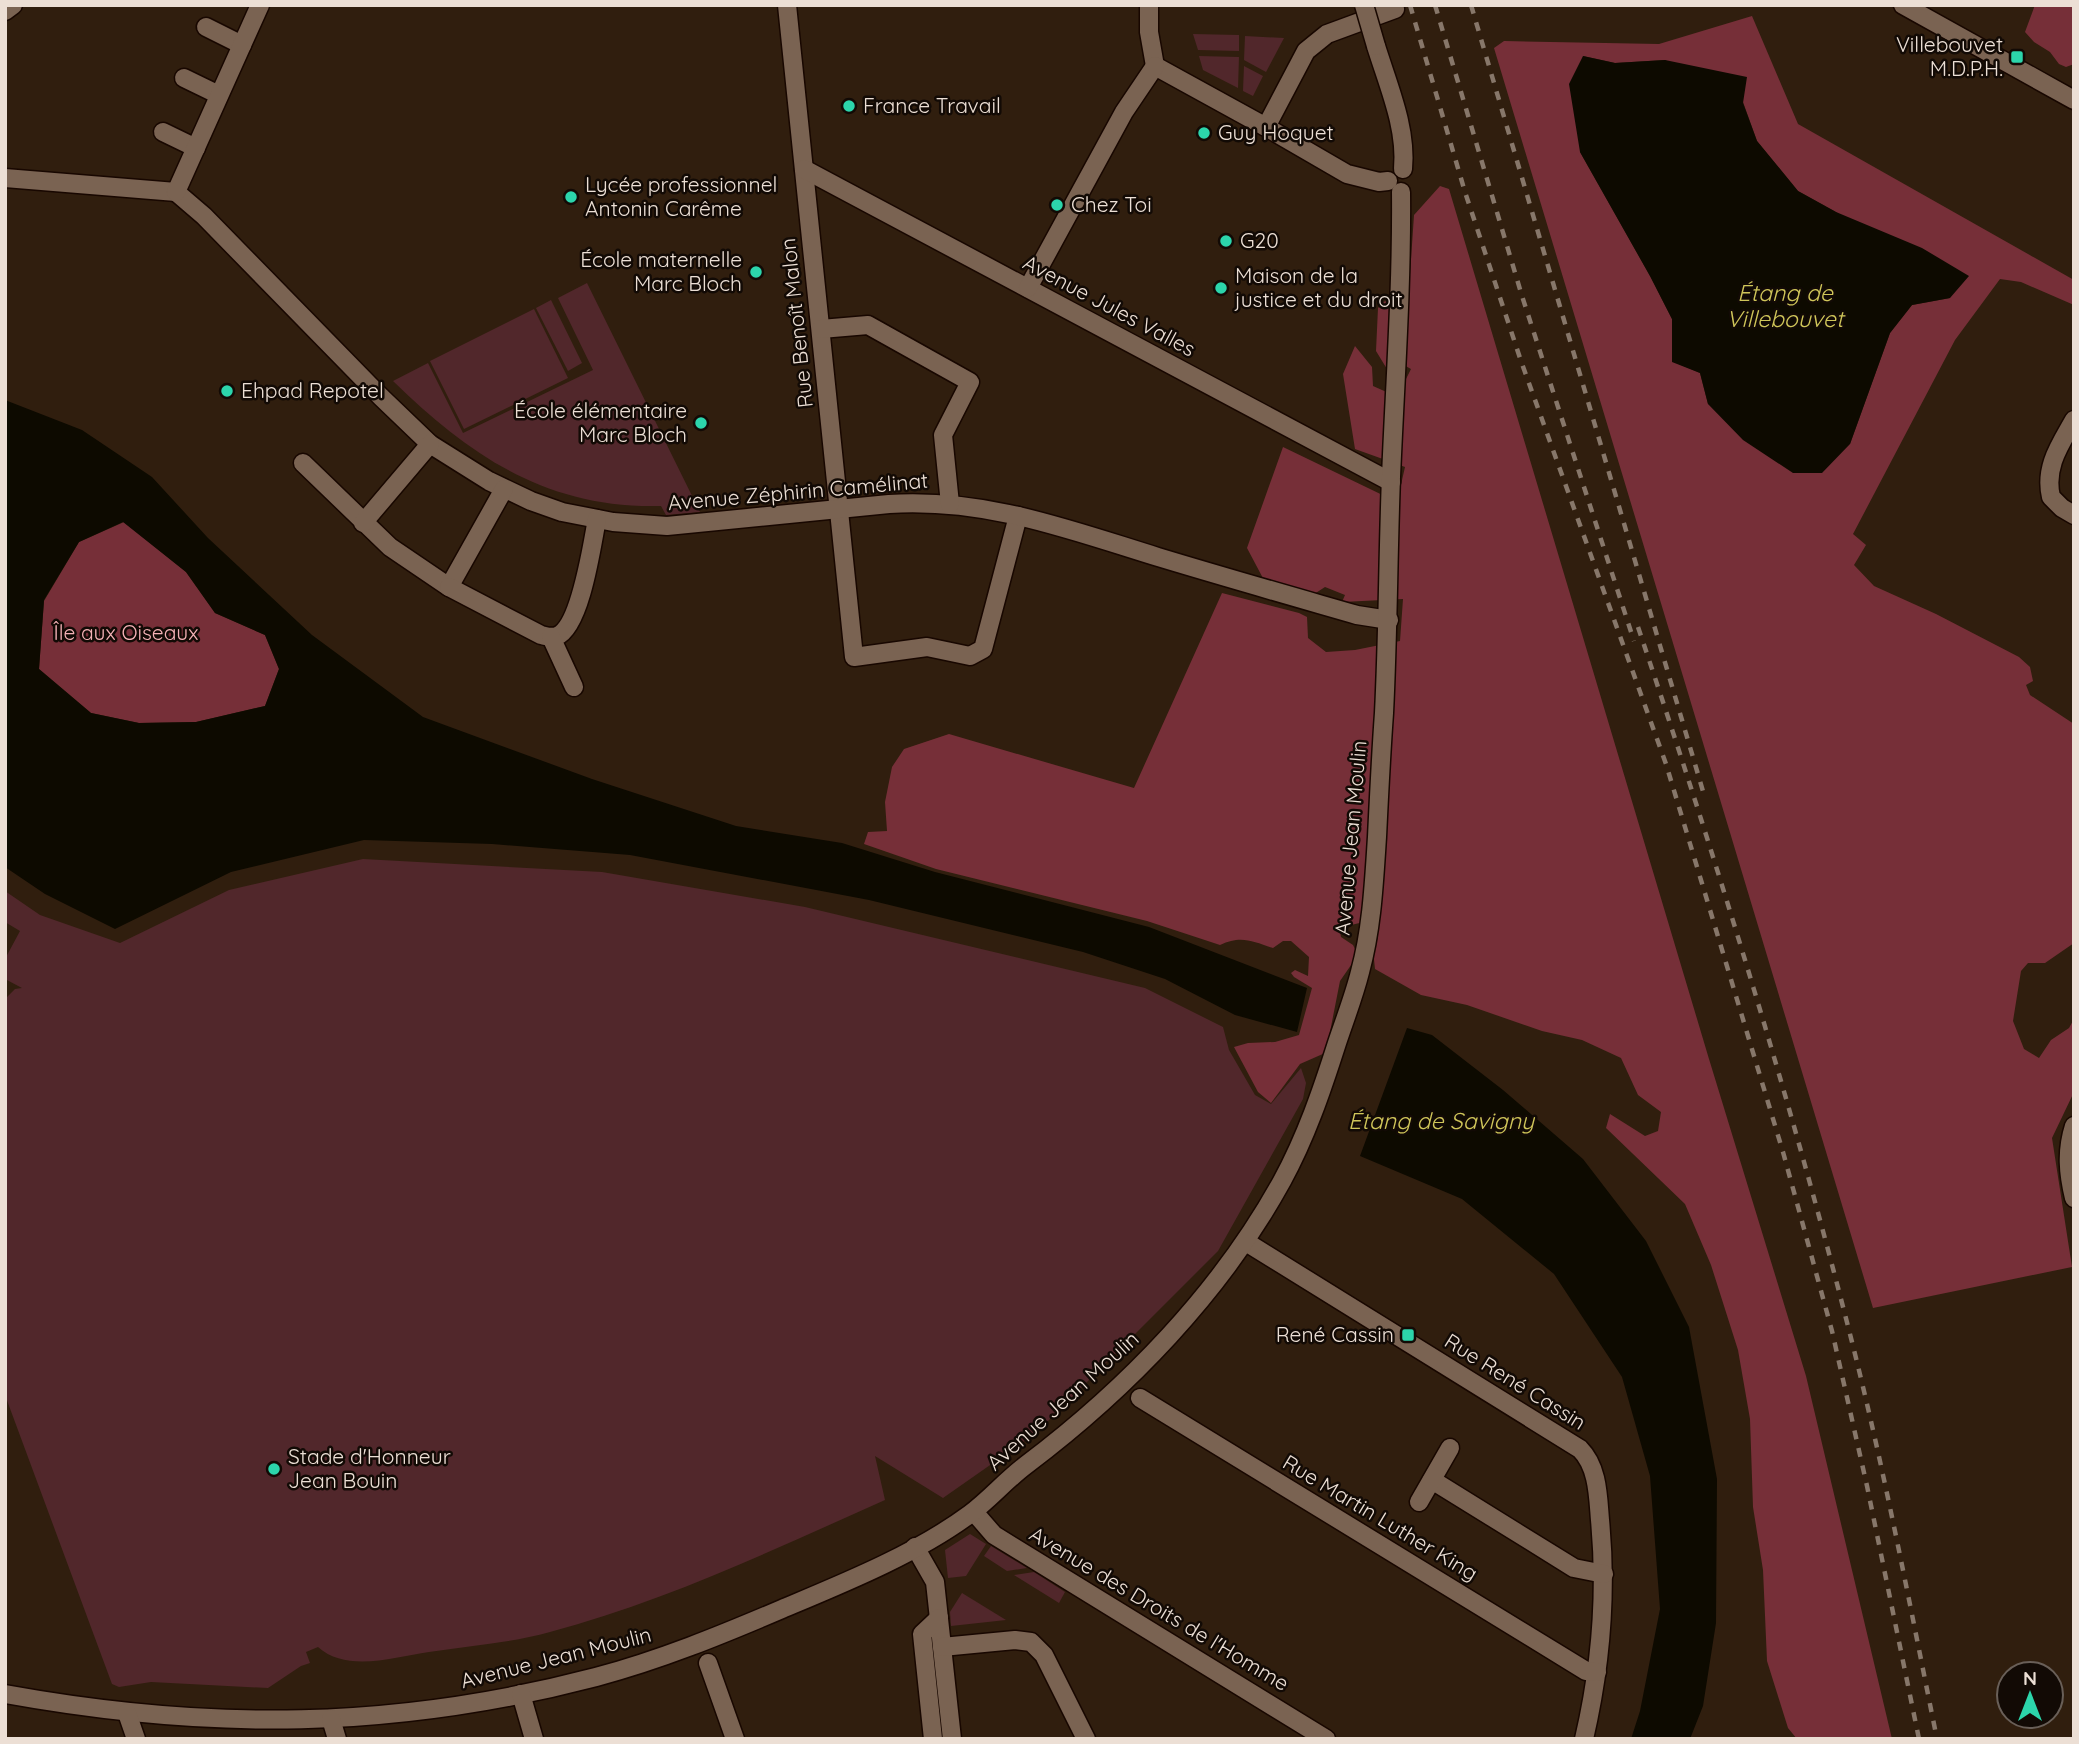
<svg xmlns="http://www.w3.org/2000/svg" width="2079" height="1744" viewBox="0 0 2079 1744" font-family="Quicksand,sans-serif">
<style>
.green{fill:#51272b}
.forest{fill:#762f38;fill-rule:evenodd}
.water{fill:#0d0a00;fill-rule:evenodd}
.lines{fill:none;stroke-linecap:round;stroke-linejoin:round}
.minor-casing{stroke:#180700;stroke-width:21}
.minor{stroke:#7a6352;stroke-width:18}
.rail{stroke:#87776a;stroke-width:4.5;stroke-dasharray:9 9;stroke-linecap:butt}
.minor-bridge-casing{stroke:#180700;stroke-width:21;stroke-linecap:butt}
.minor-bridge{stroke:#7a6352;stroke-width:18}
.poi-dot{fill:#2cd5ab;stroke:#120a05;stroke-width:2.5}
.labels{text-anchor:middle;stroke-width:5;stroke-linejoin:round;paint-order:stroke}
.poi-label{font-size:21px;fill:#ecdfd5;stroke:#120a05;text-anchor:start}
.street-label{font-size:21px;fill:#ecdfd5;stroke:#120a05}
.park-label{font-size:21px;fill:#f5b2b6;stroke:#120a05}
.water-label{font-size:23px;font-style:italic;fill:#d0c65a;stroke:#120a05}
</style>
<rect width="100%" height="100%" fill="#301e0e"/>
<!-- green -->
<g class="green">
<path d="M 1193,34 L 1239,35 L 1239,51 L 1198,50 Z"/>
<path d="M 1245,36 L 1284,38 L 1266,72 L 1244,60 Z"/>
<path d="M 1199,56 L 1239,57 L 1238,88 L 1203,70 Z"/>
<path d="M 1244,66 L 1263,76 L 1253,96 L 1243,91 Z"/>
<path d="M 587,283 L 700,512 L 666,515 L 661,506 C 547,509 470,456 393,381 L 428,363 L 463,433 L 593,370 L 558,298 Z"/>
<path d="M 551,300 L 582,363 L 568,371 L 536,308 Z"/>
<path d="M 534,309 L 568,378 L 464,429 L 430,361 Z"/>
<path d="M 363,859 L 602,872 L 805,907 L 1145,988 L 1223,1027 L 1229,1050 L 1255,1095 L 1271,1104 L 1301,1068 L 1306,1083 L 1303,1099 L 1218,1251 L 1036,1433 L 943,1498 L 875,1456 L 885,1500 C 775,1549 666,1601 550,1632 C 511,1643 469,1646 429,1652 C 394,1657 347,1673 318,1647 L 306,1652 L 310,1663 L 301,1666 L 268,1688 L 151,1682 L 119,1687 L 112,1684 L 5,1395 L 5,999 L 15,989 L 22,988 L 5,979 L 5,959 L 20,931 L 5,922 L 5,891 L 40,915 L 120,943 L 229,890 Z"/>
<path d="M 970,1534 L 986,1544 L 966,1576 L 948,1578 L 945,1550 Z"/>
<path d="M 991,1546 L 1027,1568 L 1007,1571 L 984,1556 Z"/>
<path d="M 1034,1572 L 1065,1592 L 1059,1603 L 1014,1575 Z"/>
<path d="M 962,1593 L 1006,1620 L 951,1626 L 950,1612 Z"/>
</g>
<!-- forest -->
<g class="forest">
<path d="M 2035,5 L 2074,5 L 2074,64 L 2066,67 L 2059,64 L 2050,52 L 2034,42 L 2025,32 Z"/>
<path d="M 1752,16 L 1798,124 L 2074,280 L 2074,305 L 2021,282 L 2000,279 L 1955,340 L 1853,534 L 1866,545 L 1854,565 L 1874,586 L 1936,614 L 2019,657 L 2030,667 L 2033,681 L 2026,685 L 2030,695 L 2074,724 L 2074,943 L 2045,963 L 2028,963 L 2021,971 L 2013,1021 L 2024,1049 L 2039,1058 L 2051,1040 L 2069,1028 L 2074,1019 L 2074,1092 L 2052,1138 L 2072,1267 L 1873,1308 L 1494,48 L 1504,41 L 1659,44 ZM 1583,56 L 1615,63 L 1665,60 L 1743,102 L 1757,141 L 1798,191 L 1836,212 L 1950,298 L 1912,305 L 1890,333 L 1850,444 L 1708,404 L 1700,373 L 1672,361 L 1672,319 L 1650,276 L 1580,152 Z"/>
<path d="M 1440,186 L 1449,189 L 1709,1059 L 1806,1376 L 1892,1739 L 1797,1739 L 1788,1728 L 1767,1661 L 1763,1570 L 1753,1507 L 1750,1419 L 1738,1350 L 1711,1265 L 1685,1204 L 1606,1128 L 1610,1114 L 1645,1136 L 1658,1131 L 1661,1112 L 1638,1095 L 1621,1058 L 1582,1040 L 1542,1031 L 1467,1005 L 1421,995 L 1375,969 L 1373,950 L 1378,938 L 1373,921 C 1362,921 1351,926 1339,927 L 1341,937 L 1353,945 L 1358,955 L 1340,981 L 1329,1037 L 1330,1048 L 1325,1053 L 1300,1064 L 1271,1103 L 1258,1092 L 1234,1047 L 1248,1043 L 1275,1042 L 1299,1035 L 1312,988 L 1294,977 L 1291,973 L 1295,970 L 1308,976 L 1309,957 L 1291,941 L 1283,941 L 1273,948 C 1252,941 1241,935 1220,945 L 1147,921 L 936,869 L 864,844 L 868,832 L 887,831 L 885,802 L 892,767 L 904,749 L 949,734 L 1134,788 L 1222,593 L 1299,613 L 1307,617 L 1308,638 L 1326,652 L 1355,650 L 1400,641 L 1403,599 L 1342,602 L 1345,595 L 1325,587 L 1308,598 L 1265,582 L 1247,548 L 1283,447 L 1397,502 L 1405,467 L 1355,449 L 1343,374 L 1355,346 L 1372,367 L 1373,386 L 1400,398 L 1404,383 L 1411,369 L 1402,364 L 1387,369 L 1376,351 L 1378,308 L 1385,301 L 1407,319 L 1414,215 Z"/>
<path d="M 124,522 L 186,572 L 215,613 L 265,635 L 279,669 L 265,706 L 196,722 L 139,723 L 91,713 L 39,669 L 44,601 L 79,542 Z"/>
</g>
<!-- water -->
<g class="water">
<path d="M 1583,56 L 1615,63 L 1665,60 L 1747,77 L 1743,103 L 1757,141 L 1798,191 L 1836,212 L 1922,248 L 1969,276 L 1950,298 L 1912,305 L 1890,333 L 1850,444 L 1822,473 L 1793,473 L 1743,440 L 1708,404 L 1700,373 L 1672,362 L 1672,319 L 1650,276 L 1580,152 L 1569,84 Z"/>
<path d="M 5,400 L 82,430 L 152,477 L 208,538 L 312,635 L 423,717 L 592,779 L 736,826 L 842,843 L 935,872 L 1149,927 L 1307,988 L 1297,1032 L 1235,1015 L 1165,979 L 1083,952 L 869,900 L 630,855 L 492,844 L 364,840 L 231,872 L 115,929 L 45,894 L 5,867 ZM 123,522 L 186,572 L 215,613 L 265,635 L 279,669 L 265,706 L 196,722 L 139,723 L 91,713 L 39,669 L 44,600 L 79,542 Z"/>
<path d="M 1407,1028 L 1432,1035 L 1503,1090 L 1583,1159 L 1646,1241 L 1689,1327 L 1717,1479 L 1716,1623 L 1703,1706 L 1690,1739 L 1631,1739 L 1640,1711 L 1660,1609 L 1650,1476 L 1622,1377 L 1554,1274 L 1462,1199 L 1360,1156 Z"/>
</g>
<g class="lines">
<!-- minor casing -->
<g class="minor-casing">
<g id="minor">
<path d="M 787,5 L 854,657 L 927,647 L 970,656 L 983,649 L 1018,516"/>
<path d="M 1149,5 L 1149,32 L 1155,66"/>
<path d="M 1903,5 L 2074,100"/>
<path d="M 5,11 L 13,5"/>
<path d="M 206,27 L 242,45"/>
<path d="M 1376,46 C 1388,85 1407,128 1403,169"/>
<path d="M 1155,66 L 1266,127 L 1347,174 L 1379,182 L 1388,181"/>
<path d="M 184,78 L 219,95"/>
<path d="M 1266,127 L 1306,51 L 1327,34 L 1395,9"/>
<path d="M 163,132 L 196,148"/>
<path d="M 804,169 L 1391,482"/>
<path d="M 5,178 L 176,192"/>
<path d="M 176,192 L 204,216 L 381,397 L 430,444 L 489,481 L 531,501 L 562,512 L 613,522 L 667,526 L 889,504 C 986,498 1067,529 1158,557 C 1224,577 1291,596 1357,615 L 1389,620"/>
<path d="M 176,192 L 260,5"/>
<path d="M 1028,288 L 1124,112 L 1155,66"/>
<path d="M 821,329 L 868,325 L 970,382 L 943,435 L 950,504"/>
<path d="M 2074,420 C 2060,445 2044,467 2051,497 L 2062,508 L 2074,515"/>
<path d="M 303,463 L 390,547 L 449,587 L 504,489"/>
<path d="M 363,523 L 430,444"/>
<path d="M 449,587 L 541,635 C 546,636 551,638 557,636 C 581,626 592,544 597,519"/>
<path d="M 551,637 L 574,687"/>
<path d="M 2074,1126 C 2066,1151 2068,1173 2074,1198"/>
<path d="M 1246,1242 L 1580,1449 C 1598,1467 1598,1496 1600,1520 C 1607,1594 1601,1666 1584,1739"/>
<path d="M 1140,1398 L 1586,1671 L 1597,1672"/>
<path d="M 1432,1480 L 1574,1568 L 1604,1574"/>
<path d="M 1419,1502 L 1450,1448"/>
<path d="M 974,1512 L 994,1535 L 1326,1739"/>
<path d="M 915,1547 L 935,1582 L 952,1739"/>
<path d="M 942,1647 L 1015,1640 L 1031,1642 L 1044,1655 L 1086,1739"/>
<path d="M 708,1663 L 735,1739"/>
<path d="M 5,1694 C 209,1731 394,1730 596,1677 C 660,1660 721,1635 782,1609 C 844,1583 916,1554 970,1514 C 990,1499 1006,1480 1026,1465 C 1127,1389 1221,1292 1282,1181 C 1306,1137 1322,1090 1337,1043 C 1345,1019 1354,996 1360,972 C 1372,928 1374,882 1377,837 C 1379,796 1381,754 1384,713 C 1388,634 1388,556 1391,477 C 1395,382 1402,287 1401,192"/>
<path d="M 521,1694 L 534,1739"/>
<path d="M 127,1713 L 136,1739"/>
<path d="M 331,1719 L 337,1739"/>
<path d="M 933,1739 L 922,1634 L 939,1618"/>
</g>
</g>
<!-- minor -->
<use href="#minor" class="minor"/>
<!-- rail -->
<g class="rail">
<path d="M 1410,5 L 1465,192 L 1521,361 L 1666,764 L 1783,1152 L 1832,1331 L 1867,1486 L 1919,1739"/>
<path d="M 1435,5 L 1522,296 L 1634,641"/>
<path d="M 1471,5 L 1705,798"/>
<path d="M 1638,627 C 1717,862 1791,1101 1852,1342 C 1885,1473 1910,1606 1937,1739"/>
</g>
<!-- minor-bridge casing -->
<g class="minor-bridge-casing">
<path id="minor-bridge" d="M 1364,5 L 1376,46"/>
</g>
<!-- minor-bridge -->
<use href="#minor-bridge" class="minor-bridge"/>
</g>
<!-- markers -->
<g class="poi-dot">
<rect x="2010" y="50" width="14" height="14" rx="3.5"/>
<circle cx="849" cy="106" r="7"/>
<circle cx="1204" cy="133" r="7"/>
<circle cx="571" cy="197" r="7"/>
<circle cx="1057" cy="205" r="7"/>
<circle cx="1226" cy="241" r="7"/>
<circle cx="756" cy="272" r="7"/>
<circle cx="1221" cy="288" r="7"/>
<circle cx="227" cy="391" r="7"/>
<circle cx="701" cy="423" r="7"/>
<rect x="1401" y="1328" width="14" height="14" rx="3.5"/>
<circle cx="274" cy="1469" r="7"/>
</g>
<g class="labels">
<!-- poi labels -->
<g class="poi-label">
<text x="2003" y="52" text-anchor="end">Villebouvet<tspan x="2003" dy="24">M.D.P.H.</tspan></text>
<text x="863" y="113">France Travail</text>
<text x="1218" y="140">Guy Hoquet</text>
<text x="585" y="192">Lycée professionnel<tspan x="585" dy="24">Antonin Carême</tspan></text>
<text x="1071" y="212">Chez Toi</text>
<text x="1240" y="248">G20</text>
<text x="742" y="267" text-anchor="end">École maternelle<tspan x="742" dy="24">Marc Bloch</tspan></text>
<text x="1235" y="283">Maison de la<tspan x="1235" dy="24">justice et du droit</tspan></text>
<text x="241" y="398">Ehpad Repotel</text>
<text x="687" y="418" text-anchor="end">École élémentaire<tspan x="687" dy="24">Marc Bloch</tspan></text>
<text x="1394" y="1342" text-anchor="end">René Cassin</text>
<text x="288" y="1464">Stade d'Honneur<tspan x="288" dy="24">Jean Bouin</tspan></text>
</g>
<!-- street labels -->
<g class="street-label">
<text transform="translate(1109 306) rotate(28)" y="7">Avenue Jules Valles</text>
<text transform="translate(797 323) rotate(-96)" y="7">Rue Benoît Malon</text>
<text transform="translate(798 492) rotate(-5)" y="7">Avenue Zéphirin Camélinat</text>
<text transform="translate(1351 838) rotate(-85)" y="7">Avenue Jean Moulin</text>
<text transform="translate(1515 1382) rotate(32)" y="7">Rue René Cassin</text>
<text transform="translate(1063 1401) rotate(-42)" y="7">Avenue Jean Moulin</text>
<text transform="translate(1380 1518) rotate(31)" y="7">Rue Martin Luther King</text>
<text transform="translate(1159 1609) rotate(31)" y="7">Avenue des Droits de l'Homme</text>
<text transform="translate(556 1658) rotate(-14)" y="7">Avenue Jean Moulin</text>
</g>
<!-- park labels -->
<g class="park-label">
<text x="126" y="640">Île aux Oiseaux</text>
</g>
<!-- water labels -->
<g class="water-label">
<text x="1785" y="301">Étang de<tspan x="1785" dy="26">Villebouvet</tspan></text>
<text x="1441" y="1129">Étang de Savigny</text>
</g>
</g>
<!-- border -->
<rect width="2079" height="1744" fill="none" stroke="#ecdfd5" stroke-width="14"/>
<!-- north arrow -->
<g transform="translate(2030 1695)"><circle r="33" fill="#120a05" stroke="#695f58" stroke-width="2"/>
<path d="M0-5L12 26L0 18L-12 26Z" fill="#2cd5ab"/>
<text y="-10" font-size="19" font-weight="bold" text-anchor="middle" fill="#ecdfd5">N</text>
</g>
</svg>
